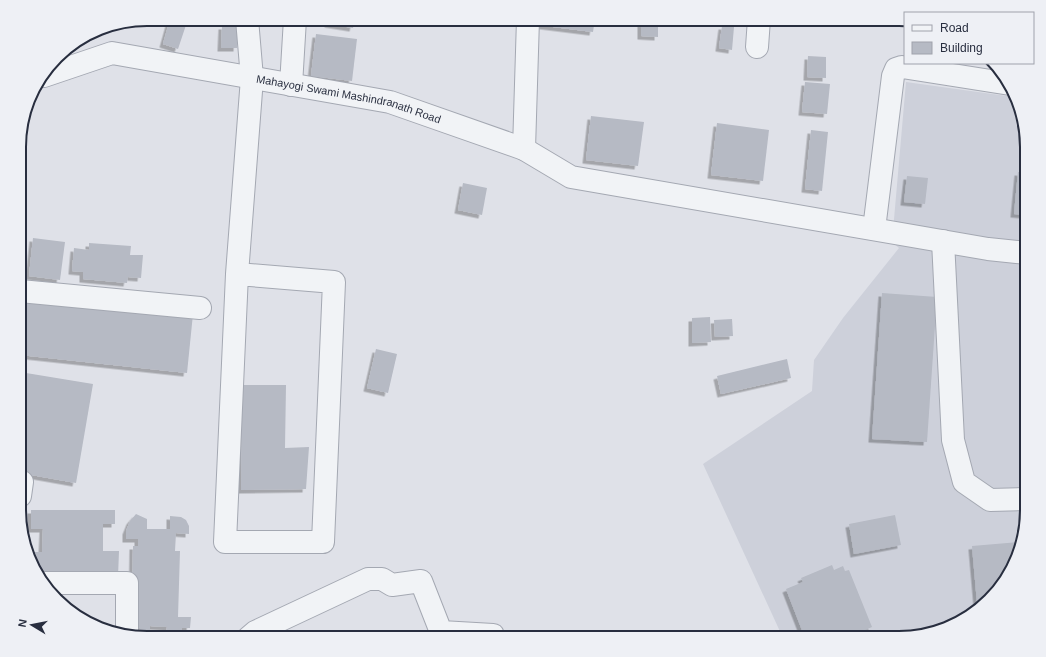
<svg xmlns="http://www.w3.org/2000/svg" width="1046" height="657" viewBox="0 0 1046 657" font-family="Arial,sans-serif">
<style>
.built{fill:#cdd0da}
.building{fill:#b6bac4;filter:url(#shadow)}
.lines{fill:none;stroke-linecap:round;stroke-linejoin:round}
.minor-casing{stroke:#a4a8b2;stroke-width:24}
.minor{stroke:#f1f3f6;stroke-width:22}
.labels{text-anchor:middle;stroke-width:4;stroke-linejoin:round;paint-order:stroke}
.street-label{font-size:11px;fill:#282e3f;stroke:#eef0f5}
.rim{fill:none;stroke:#282e3f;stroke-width:2}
</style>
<defs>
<filter id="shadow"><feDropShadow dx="-3.5" dy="3.5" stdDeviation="0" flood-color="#0004"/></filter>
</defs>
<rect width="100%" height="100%" fill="#dfe1e8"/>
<!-- built -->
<path class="built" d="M 906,82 L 1014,97 L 1027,138 L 1027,518 L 1006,581 L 963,621 L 907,638 L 783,638 L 703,464 L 812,391 L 814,360 L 843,318 L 899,248 L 892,242 Z"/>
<!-- building -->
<g class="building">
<path d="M 170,19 L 188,19 L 178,49 L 163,44 Z"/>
<path d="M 329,19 L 355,19 L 353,28 L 328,24 Z"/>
<path d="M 538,19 L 595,19 L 593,32 L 537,25 Z"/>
<path d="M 641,23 L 658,24 L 658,37 L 641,36 Z"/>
<path d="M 222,26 L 238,26 L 237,48 L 221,48 Z"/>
<path d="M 722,26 L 734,27 L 732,50 L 719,48 Z"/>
<path d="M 316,34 L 357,39 L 352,81 L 311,76 Z"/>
<path d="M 808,56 L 826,57 L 826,78 L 807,77 Z"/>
<path d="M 805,82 L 830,84 L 827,114 L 802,112 Z"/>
<path d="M 591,116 L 644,122 L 638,166 L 586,160 Z"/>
<path d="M 717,123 L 769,130 L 763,181 L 711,175 Z"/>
<path d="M 811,130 L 828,132 L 822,191 L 805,189 Z"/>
<path d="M 1018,172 L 1027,173 L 1027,215 L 1014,214 Z"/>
<path d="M 907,176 L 928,178 L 925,204 L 904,202 Z"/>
<path d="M 463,183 L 487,188 L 482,215 L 458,210 Z"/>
<path d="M 33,238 L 65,242 L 60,280 L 29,276 Z"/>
<path d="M 89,243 L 131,246 L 130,255 L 143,255 L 141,278 L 128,277 L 127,283 L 83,279 L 83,272 L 72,271 L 74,248 L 89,250 Z"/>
<path d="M 882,293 L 937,297 L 927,442 L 872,439 Z"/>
<path d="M 20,295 L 193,314 L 187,373 L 20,355 Z"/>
<path d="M 710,317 L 711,342 L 692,343 L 692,318 Z"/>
<path d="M 732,319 L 733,336 L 715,337 L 714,320 Z"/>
<path d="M 376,349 L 397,354 L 388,393 L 367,388 Z"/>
<path d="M 787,359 L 791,378 L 721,394 L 717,376 Z"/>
<path d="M 20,372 L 93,384 L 76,483 L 20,473 Z"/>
<path d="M 242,385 L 286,385 L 285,448 L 309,447 L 306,489 L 241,490 Z"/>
<path d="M 31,510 L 115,510 L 115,524 L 103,524 L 103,551 L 119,551 L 118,577 L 38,576 L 32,559 L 32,552 L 42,552 L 43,529 L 31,529 Z"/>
<path d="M 136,514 L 147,519 L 147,529 L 170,529 L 170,516 L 181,517 L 186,520 L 189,526 L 189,534 L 176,533 L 175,551 L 180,551 L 178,617 L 191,617 L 190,628 L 182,628 L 181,636 L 166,636 L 167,627 L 150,626 L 150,638 L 139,637 L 140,628 L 134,625 L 132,611 L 133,546 L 138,546 L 138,539 L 126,539 L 126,531 L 130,521 Z"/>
<path d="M 895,515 L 901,545 L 854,554 L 849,524 Z"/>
<path d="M 1019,542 L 1006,581 L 982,603 L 977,603 L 972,546 Z"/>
<path d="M 832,565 L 834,570 L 843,566 L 845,571 L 849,570 L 872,627 L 856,634 L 857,638 L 805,638 L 786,589 L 803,582 L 801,578 Z"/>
</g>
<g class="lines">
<!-- minor casing -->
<g class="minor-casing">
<g id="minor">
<path d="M 757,47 L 759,19"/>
<path id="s1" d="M 44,76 L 112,53 L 390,102 L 524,149 L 571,177 L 988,249 L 1027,253"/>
<path d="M 291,85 L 295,19"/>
<path d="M 524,149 L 528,19"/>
<path d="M 874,229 L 893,76 L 896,69 L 902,67 L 1010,84"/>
<path d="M 943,241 L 953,440 L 964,482 L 990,500 L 1027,499"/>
<path d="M 237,274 L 334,282 L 323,542 L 225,542 L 237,274 L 252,78 L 247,19"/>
<path d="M 20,291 L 200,308"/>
<path d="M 20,482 L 22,482 L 20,496"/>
<path d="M 43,583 L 127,583 L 127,635"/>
<path d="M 248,638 L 255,632 L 368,579 L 382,579 L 392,585 L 421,581 L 441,632 L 493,635 L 494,638"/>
</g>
</g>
<!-- minor -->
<use href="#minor" class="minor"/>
</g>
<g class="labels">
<!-- street labels -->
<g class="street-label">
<text dy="4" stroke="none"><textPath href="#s1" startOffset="313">Mahayogi Swami Mashindranath Road</textPath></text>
</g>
</g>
<!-- crop -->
<path d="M0 0H1046V657H0ZM147 26H899A121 121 0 0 1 1020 147V510A121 121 0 0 1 899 631H147A121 121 0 0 1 26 510V147A121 121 0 0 1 147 26Z" fill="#eef0f5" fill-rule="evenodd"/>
<path class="rim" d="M147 26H899A121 121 0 0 1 1020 147V510A121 121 0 0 1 899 631H147A121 121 0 0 1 26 510V147A121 121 0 0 1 147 26Z"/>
<!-- legend -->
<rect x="904" y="12" width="130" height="52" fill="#eef0f5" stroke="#9fa2ac"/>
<rect x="912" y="25" width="20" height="6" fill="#f1f3f6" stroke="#9fa2ac"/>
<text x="940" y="32" font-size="12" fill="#282e3f">Road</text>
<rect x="912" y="42" width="20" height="12" fill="#b6bac4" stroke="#9fa2ac"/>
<text x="940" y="52" font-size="12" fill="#282e3f">Building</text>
<!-- north arrow -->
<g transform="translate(32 625) rotate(280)" stroke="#eef0f5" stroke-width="3" paint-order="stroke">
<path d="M0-3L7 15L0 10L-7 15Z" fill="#282e3f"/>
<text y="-6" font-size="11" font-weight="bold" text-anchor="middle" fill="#282e3f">N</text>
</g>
</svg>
